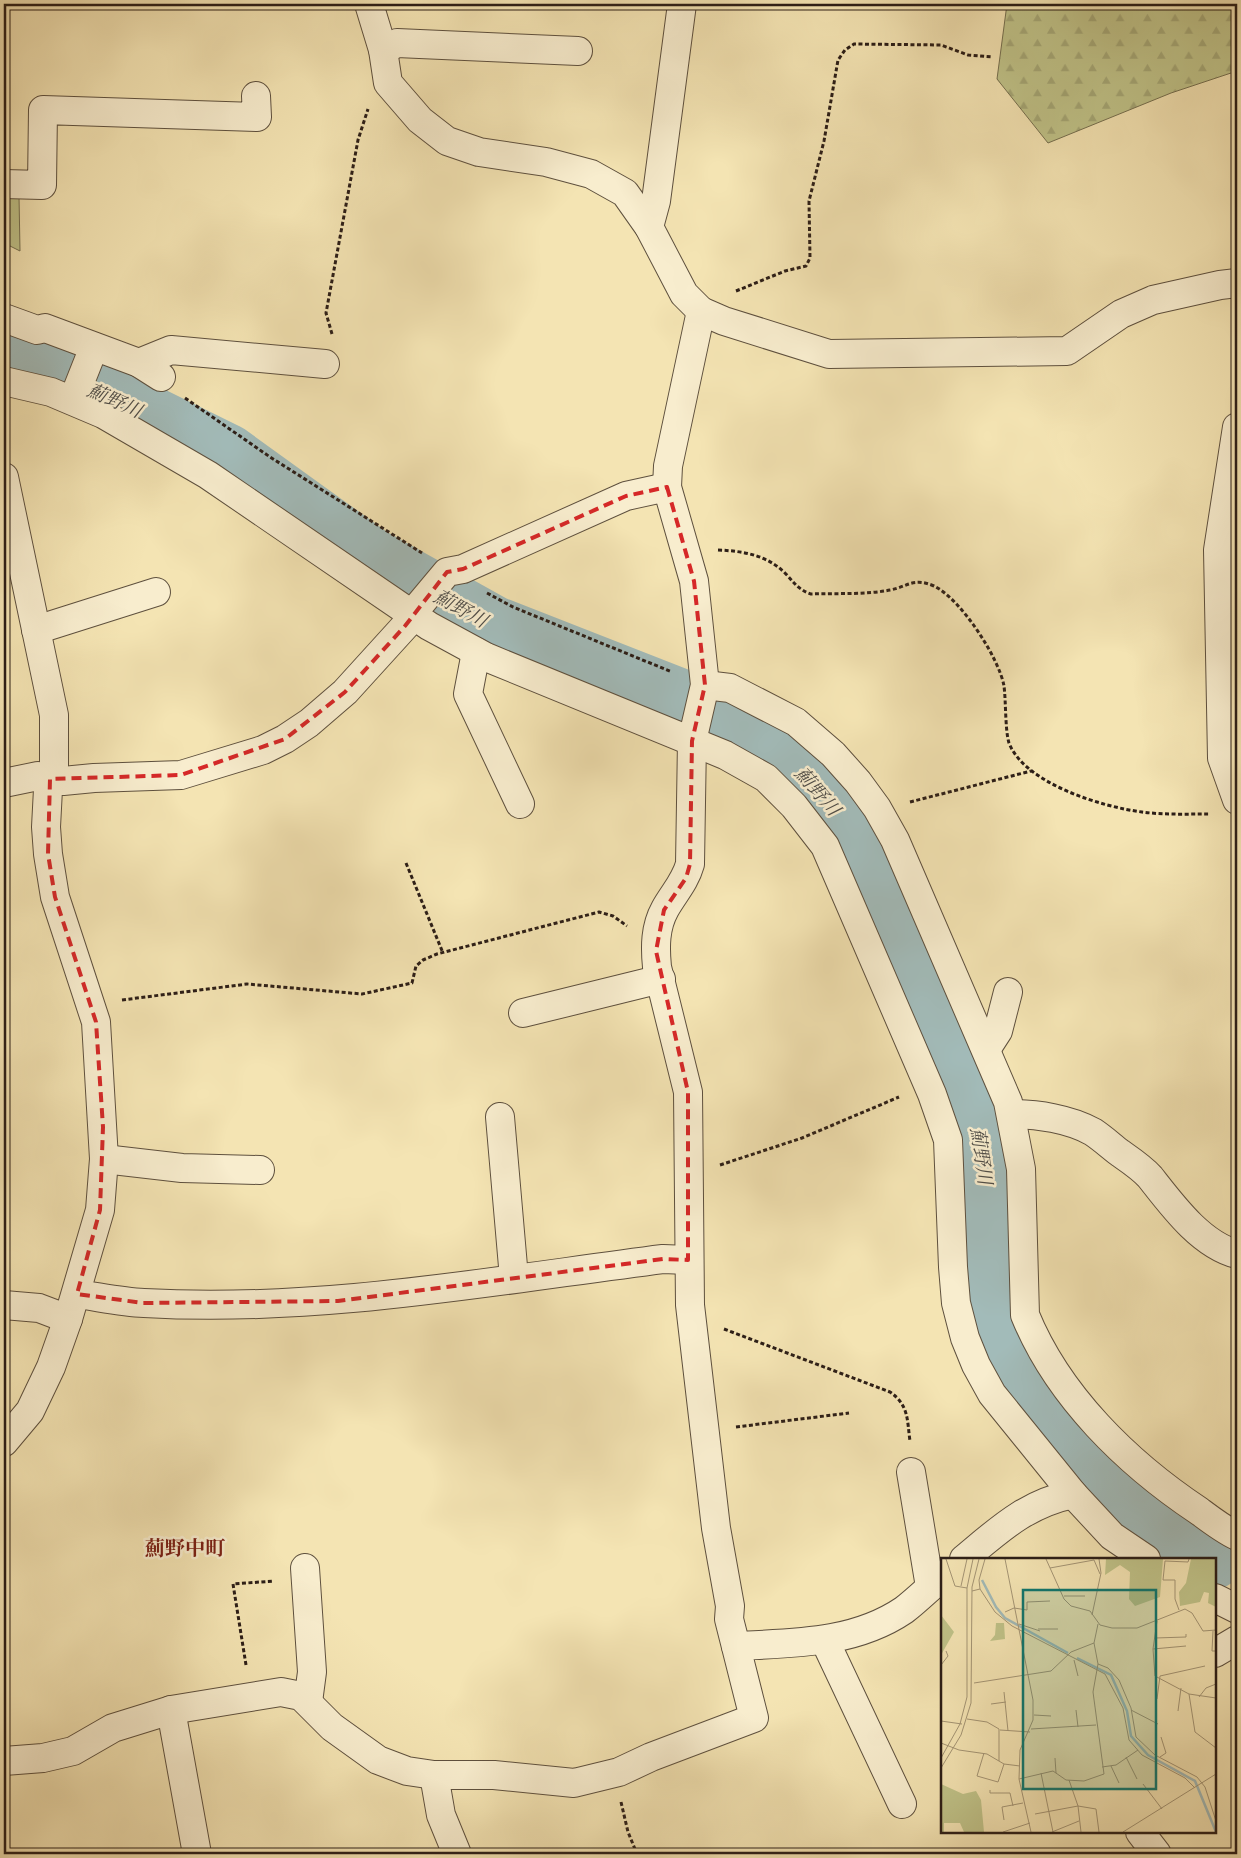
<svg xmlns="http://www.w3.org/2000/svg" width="1241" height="1858" viewBox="0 0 1241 1858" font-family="'IM FELL Double Pica','Noto Serif JP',serif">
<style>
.forest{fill:url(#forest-firs);stroke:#767050}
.park{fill:#c0c389;stroke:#767050}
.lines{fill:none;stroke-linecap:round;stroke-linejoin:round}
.river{stroke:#a2bbb9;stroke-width:61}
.street-casing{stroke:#5e503e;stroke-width:30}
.path{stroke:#2c1e17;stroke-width:3;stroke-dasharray:4 2.5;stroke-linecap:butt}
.street{stroke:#f8edce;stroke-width:28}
.marked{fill:none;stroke:#d62828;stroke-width:4;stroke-dasharray:10 6;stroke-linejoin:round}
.labels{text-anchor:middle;stroke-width:5;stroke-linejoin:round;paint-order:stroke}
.water-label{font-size:19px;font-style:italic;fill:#4f4d48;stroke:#f8edce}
.quarter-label{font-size:20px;font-weight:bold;fill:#7a1f14;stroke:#f8edce}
.inset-river{fill:none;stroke:#a2bbb9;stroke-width:2.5}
.inset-road{fill:none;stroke:#a49575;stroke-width:1}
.view{fill:#0f766e;fill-opacity:0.15;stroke:#0f766e;stroke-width:2.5}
.inset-edge{fill:none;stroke:#2c1e17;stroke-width:2.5}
</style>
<defs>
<pattern id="forest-firs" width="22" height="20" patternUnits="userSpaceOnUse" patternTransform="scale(1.25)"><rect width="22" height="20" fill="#c0c389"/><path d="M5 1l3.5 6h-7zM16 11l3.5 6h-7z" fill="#a5a776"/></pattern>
</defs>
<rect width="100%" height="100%" fill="#f4e4b3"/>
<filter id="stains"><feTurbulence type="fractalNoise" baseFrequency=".004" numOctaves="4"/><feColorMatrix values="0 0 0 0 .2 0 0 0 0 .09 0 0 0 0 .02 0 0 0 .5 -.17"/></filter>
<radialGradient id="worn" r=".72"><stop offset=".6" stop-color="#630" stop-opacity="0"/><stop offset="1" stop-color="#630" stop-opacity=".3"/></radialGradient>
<!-- forest -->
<path class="forest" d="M 1007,4 L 1237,4 L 1237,71 L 1171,93 L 1048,143 L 997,79 Z"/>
<!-- park -->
<path class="park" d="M 4,196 L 19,196 L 20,251 L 4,243 Z"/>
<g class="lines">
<!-- river -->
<path class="river" d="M 4,354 L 105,394 L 227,454 L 371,558 L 493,626 L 677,698 L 747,731 L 771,745 L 803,769 L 825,794 L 859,841 L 949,1042 L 978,1122 L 986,1156 L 990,1299 L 998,1331 L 1014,1363 L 1066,1437 L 1132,1506 L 1171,1535 L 1213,1559"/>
<!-- street casing -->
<g class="street-casing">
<g id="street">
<path d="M 369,4 L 383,50 L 388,83 L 420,120 L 447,141 L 479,152 L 546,162 L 591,174 L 625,193 L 649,227 L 684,294 L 701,311 L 724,321 L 829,354 L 1067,351 L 1121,314 L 1153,300 L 1220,285 L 1237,283"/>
<path d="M 383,50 L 397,43 L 578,51"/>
<path d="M 4,184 L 42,185 L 43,110 L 257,117 L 256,96"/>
<path d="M 649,227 L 656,201 L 682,4"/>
<path d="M 4,318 L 37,330 L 45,328 L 139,363 L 161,377"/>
<path d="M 139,363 L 171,350 L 325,364"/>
<path d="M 4,381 L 51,392 L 103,414 L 208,475 L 429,626 L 486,657 L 725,755 L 766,778 L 794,806 L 825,846 L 932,1094 L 948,1140 L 953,1267 L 956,1303 L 965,1338 L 976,1365 L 992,1394 L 1073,1494 L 1112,1536 L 1146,1559"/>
<path d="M 73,400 L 94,347"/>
<path d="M 1237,427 L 1218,550 L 1222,758 L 1237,800"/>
<path d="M 4,477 L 54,715 L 54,766 L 48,789 L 46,827 L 48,854 L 55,897 L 96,1022 L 104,1159 L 100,1210 L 68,1319 L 51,1367 L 30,1411 L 4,1442"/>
<path d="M 36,630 L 156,592"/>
<path d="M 476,652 L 468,694 L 520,804"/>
<path d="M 705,685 L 730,688 L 796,722 L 833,754 L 858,782 L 877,808 L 895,840 L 1008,1102 L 1021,1169 L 1025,1315 C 1058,1396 1127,1463 1199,1511 C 1211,1520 1224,1530 1237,1536"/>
<path d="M 4,783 L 38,776 L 63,781 L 94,778 L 181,775 L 263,750 L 285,739 L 309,723 L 345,692 L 405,626 L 411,615 L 447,572 L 463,569 L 626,496 L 667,487"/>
<path d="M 523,1013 L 661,979"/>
<path d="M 987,1048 L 998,1031 L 1008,992"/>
<path d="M 1011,1114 C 1037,1114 1070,1119 1093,1132 C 1102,1138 1111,1146 1120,1153 C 1130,1160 1142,1168 1150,1177 C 1172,1205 1201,1245 1237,1254"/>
<path d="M 500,1117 L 514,1278"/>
<path d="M 104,1159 L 182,1168 L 260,1170"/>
<path d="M 77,1294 C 99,1297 122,1302 144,1303 C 318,1313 491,1281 663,1259 L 688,1260"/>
<path d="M 4,1305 L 39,1308 L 68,1319"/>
<path d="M 911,1472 L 930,1587"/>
<path d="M 964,1559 C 1000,1529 1026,1504 1073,1494"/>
<path d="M 305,1568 L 312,1672 L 308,1702"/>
<path d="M 1215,1598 L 1237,1609"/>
<path d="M 825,1641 L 902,1804"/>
<path d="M 736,1646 C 793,1643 854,1644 904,1610 C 917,1600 929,1588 942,1577"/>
<path d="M 1215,1653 L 1237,1640"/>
<path d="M 171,1710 L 197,1854"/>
<path d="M 4,1761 L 43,1758 L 73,1751 L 113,1728 L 171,1710 L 281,1692 L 301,1696 L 332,1727 L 378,1760 L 407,1771 L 434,1775 L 494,1775 L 574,1783 L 619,1772 L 651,1757 L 754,1718 L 729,1619 L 730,1606 L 716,1528 L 690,1305 L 688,1092 L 657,967 C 655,947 655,927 665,909 C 674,893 685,882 690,864 L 692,741 L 705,685 L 694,581 L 667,487 L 668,466 L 701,311"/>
<path d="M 434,1775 L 441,1815 L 457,1854"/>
<path d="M 1140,1832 L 1157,1854"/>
</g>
</g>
<!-- path -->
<g class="path">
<path d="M 736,291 L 785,271 L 806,266 L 810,258 L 809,201 L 824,141 L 838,60 L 845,50 L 854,44 L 941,45 L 968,55 L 993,57"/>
<path d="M 332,334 L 326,313 L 358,140 L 368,109"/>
<path d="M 185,398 L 270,457 L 422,553"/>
<path d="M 718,550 C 743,551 766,555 784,572 C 793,581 798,590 811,594 C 837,593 865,595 890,590 C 907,587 913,577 934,586 C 961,599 999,658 1004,686 C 1006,701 1005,730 1009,743 C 1025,784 1103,807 1142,812 C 1164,815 1188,814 1210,814"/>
<path d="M 487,593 L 513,607 L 672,672"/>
<path d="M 910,802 L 1031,771"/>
<path d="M 406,863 L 443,953"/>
<path d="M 122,1000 L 247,984 L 362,994 L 412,983 L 416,966 L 423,960 L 437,954 L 599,912 L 613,916 L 627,926"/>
<path d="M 720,1165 L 802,1138 L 899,1097"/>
<path d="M 724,1329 L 890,1392 C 909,1405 907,1420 910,1441"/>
<path d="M 736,1427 L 849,1413"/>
<path d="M 246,1665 L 233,1584 L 274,1581"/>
<path d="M 621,1802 L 628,1832 L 637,1854"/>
</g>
<!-- street -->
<use href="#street" class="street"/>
</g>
<!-- marked area -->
<path class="marked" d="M 667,487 L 694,581 L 705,685 L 692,741 L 690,864 L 686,878 L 664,910 L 656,951 L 688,1092 L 688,1260 L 663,1259 L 338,1301 L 143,1303 L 77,1294 L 100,1210 L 103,1127 L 96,1022 L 55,897 L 48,854 L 50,779 L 181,775 L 285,739 L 345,692 L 405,626 L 447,572 L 463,569 L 626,496 Z"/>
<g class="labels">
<!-- water labels -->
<g class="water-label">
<text transform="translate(115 400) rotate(24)" y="7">薊野川</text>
<text transform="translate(461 608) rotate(29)" y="7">薊野川</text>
<text transform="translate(818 791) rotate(49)" y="7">薊野川</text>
<text transform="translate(982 1156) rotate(82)" y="7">薊野川</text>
</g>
<!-- quarter labels -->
<g class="quarter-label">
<text x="185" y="1555">薊野中町</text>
</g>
</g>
<!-- overview -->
<g transform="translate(941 1558)">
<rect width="275" height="275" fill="#f4e4b3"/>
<path d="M 55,65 L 63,65 L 64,81 L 49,83 L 54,77 Z" fill="#c0c389"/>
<path d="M 165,1 L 222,1 L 219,39 L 194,48 L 188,41 L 189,14 L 179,7 L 164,17 ZM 250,1 L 275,1 L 275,49 L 267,45 L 268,35 L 263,34 L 259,44 L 239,48 L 238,34 L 245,25 ZM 0,57 L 13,74 L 0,97 ZM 0,226 L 22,236 L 35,233 L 40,242 L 43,274 L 23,274 L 19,265 L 3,265 L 3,274 L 0,274 Z" fill="#c0c389"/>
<path class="inset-river" d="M 41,22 L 55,49 L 64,60 L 127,95M 136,100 L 170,117 L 186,153 L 190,178 L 207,197 L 254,223 L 275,274"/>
<path class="inset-road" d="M 5,1 L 14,28 L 26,30M 64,1 L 92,142 L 92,162 L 79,192 L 78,221 L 90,274M 105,1 L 123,41 L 130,48 L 149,53 L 159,67 L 171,70 L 196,70 L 244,51 L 251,55 L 262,73 L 275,72M 109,10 L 153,2 L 159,16M 20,28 L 26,1M 39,31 L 54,54 L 71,68 L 164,116 L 182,150 L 188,182 L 201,197 L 244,220 L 254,230M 31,33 L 39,31 L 38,22 L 44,1M 123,38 L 144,38M 238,52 L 234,41 L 234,22 L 222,22 L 224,3 L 247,4 L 248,1M 64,54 L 73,50 L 86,52 L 86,44 L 109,43M 151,57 L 160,15 L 158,1M 216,63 L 212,91 L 214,118 L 248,136 L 254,174 L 275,190M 78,66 L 99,73M 97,71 L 117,71M 272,73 L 271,93 L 275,93M 214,80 L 245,79 L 245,76M 212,91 L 245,88M 133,102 L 137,118M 157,106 L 167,110 L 178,122 L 190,150 L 195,179 L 214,197 L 256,219 L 264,229 L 275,263M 0,107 L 7,98 L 5,93M 33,125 L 110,113 L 130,94 L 153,85M 63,134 L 67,173M 248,136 L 275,140M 258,139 L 265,130 L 275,126M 216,141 L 219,118 L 264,108M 50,146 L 65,144M 135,152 L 137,169M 190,152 L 217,166M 237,153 L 240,130M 93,157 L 110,158M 26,161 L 46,164 L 58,171 L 58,203M 0,163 L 21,166M 90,171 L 155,167M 59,172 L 89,174M 0,185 L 18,192 L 46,196 L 63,206 L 79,208M 43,195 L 36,218 L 57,224 L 63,206M 185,199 L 196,221M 219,199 L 225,195 L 220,179M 0,200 L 19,166 L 26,139 L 26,30 L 32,1M 114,200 L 115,215M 170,208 L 178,225M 161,209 L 175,207 L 197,192M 0,210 L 20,177 L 30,145 L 31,29 L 38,1M 100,215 L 112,274M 78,221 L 112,213 L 125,222 L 143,223 L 163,216 L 152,134 L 157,106 L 153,85 L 157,66M 128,222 L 137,248 L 155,251 L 158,274M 202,226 L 221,251M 49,232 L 49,235 L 69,235 L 72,248M 94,256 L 137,248 L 140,274M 63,262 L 61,249 L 82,245M 62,274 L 89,265M 111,274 L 138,263M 182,274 L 275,216"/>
<path class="view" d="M 82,32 L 215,32 L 215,231 L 82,231 Z"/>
<rect width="275" height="275" class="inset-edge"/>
</g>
<!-- margin -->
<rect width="1241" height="1858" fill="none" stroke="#f4e4b3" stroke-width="20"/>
<rect x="5" y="5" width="1231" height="1848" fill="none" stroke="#2c1e17" stroke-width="2.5"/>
<rect x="10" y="10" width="1221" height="1838" fill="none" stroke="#2c1e17"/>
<rect width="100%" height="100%" filter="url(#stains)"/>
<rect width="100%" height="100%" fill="url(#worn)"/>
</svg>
